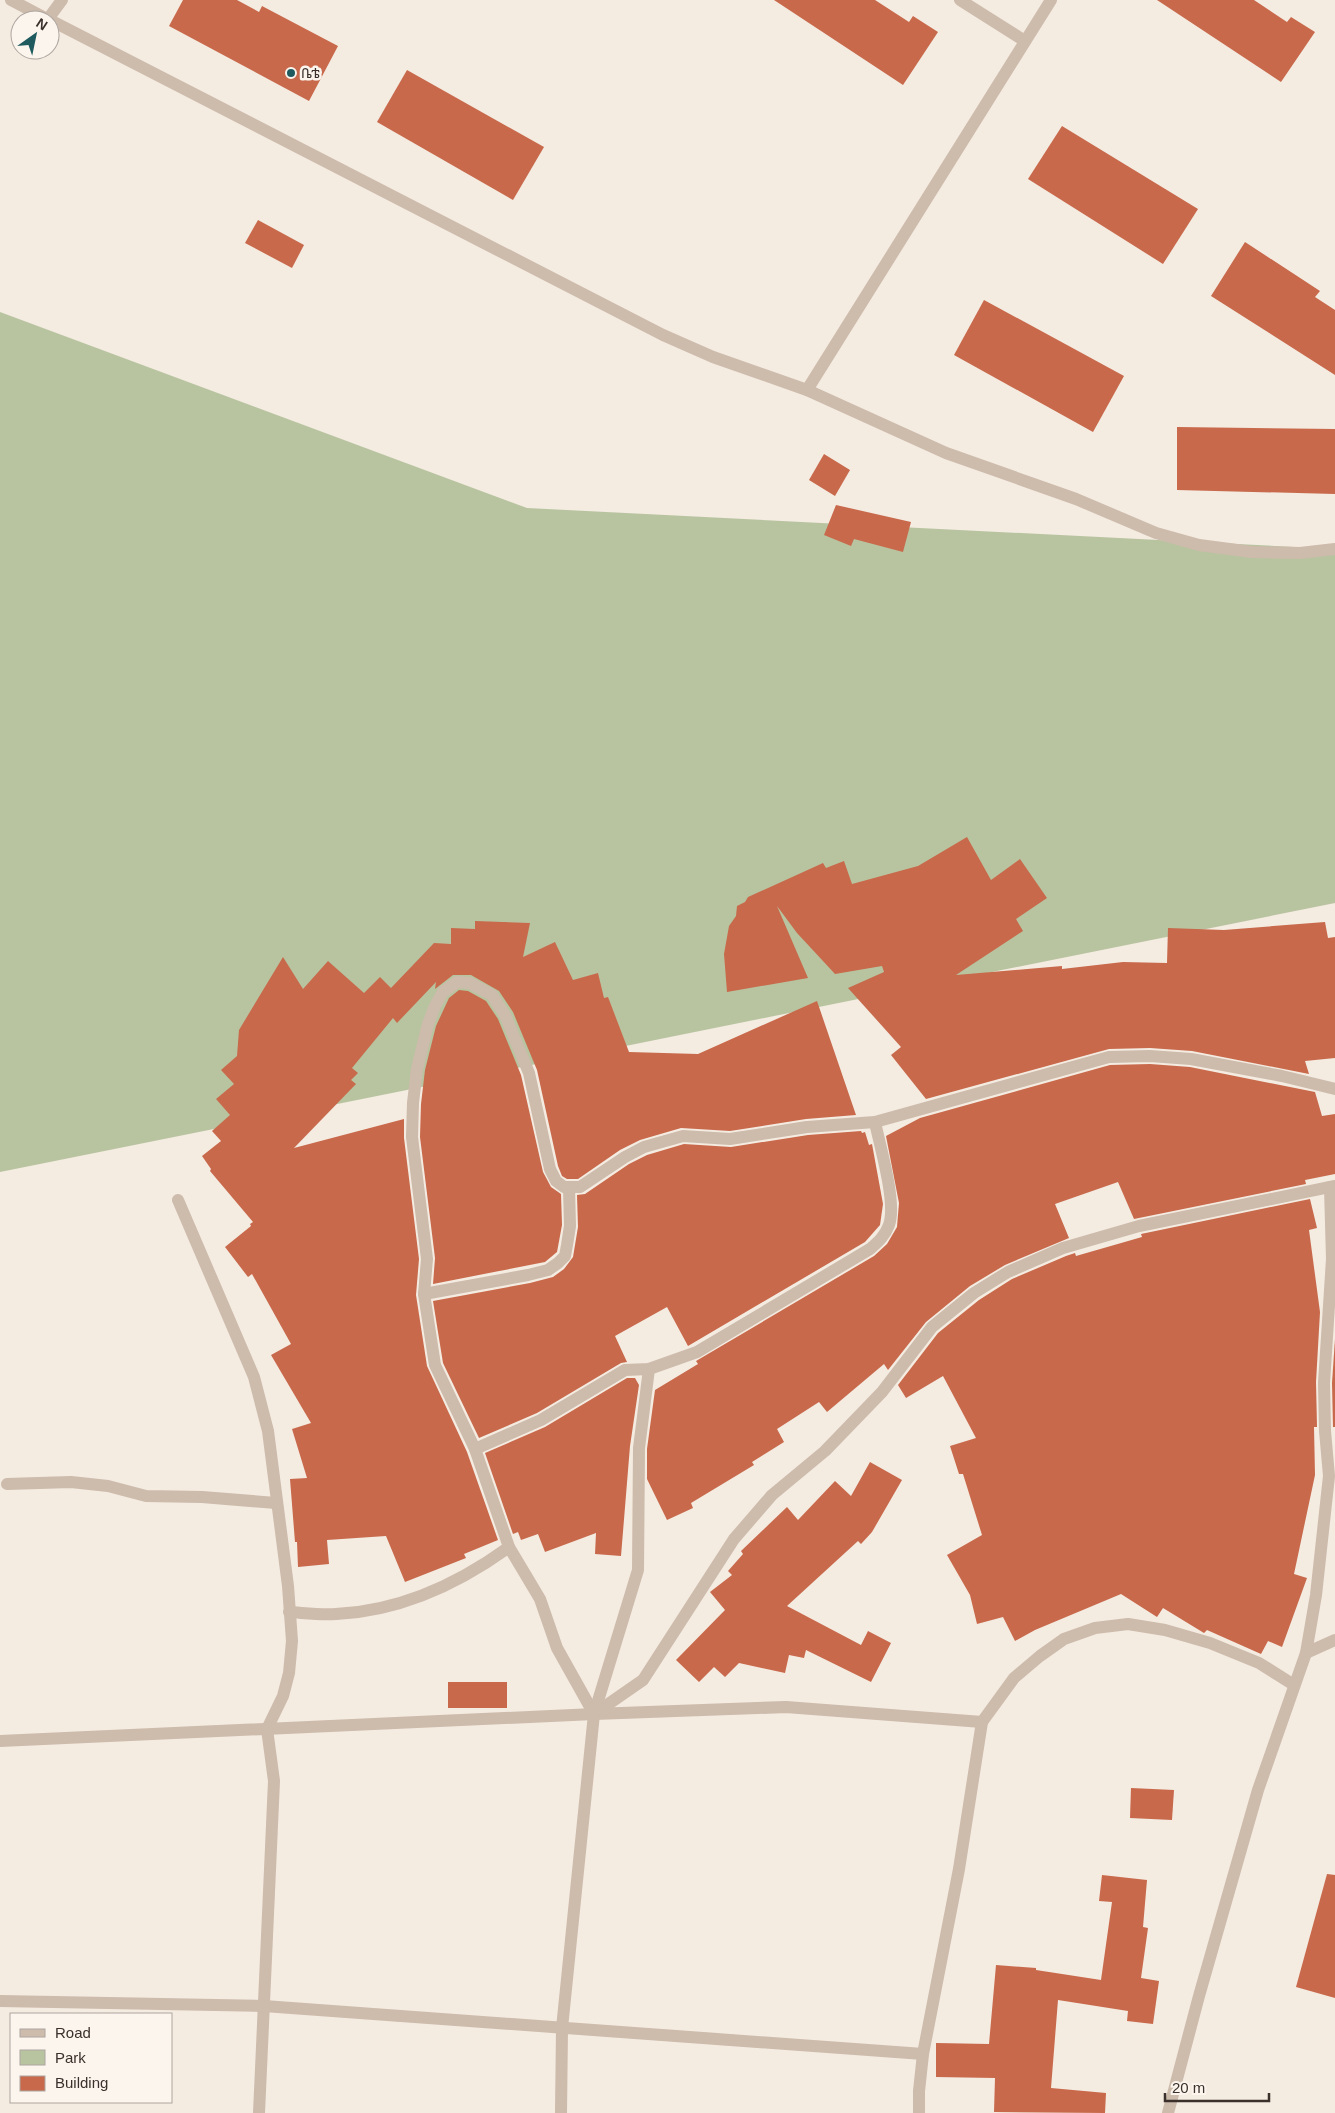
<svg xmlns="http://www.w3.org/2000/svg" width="1335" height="2113" viewBox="0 0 1335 2113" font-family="Arial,'Noto Sans Ethiopic',sans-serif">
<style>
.green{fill:#b8c4a0}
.building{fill:#c8694b}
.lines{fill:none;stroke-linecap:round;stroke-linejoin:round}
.minor{stroke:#cdbbac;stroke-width:12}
.poi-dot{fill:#1f5a5e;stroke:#fbf5ee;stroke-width:2}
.labels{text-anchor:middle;stroke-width:5;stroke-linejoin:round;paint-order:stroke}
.poi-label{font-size:14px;fill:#3b302b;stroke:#fbf5ee;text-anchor:start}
</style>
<rect width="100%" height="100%" fill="#f4ebe1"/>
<!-- green -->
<path class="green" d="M 0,312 L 527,508 L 1335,549 L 1335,903 L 0,1172 Z"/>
<!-- building -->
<g class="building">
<path d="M 183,0 L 237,0 L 259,12 L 262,6 L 338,46 L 309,101 L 169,26 Z"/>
<path d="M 774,0 L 875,0 L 909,22 L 913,16 L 938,32 L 903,85 Z"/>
<path d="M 1157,0 L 1254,0 L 1287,22 L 1291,17 L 1315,32 L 1281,82 Z"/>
<path d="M 407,70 L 544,147 L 513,200 L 377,122 Z"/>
<path d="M 1062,126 L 1198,209 L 1163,264 L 1028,179 Z"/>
<path d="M 258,220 L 304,245 L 292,268 L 245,243 Z"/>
<path d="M 1245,242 L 1320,291 L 1315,297 L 1335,310 L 1335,375 L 1211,296 Z"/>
<path d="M 984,300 L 1124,376 L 1093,432 L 954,355 Z"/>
<path d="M 1177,427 L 1335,429 L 1335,494 L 1177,490 Z"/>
<path d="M 824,454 L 850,470 L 835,496 L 809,480 Z"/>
<path d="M 836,505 L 911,522 L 903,552 L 854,539 L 851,546 L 824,535 Z"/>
<path d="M 967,837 L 991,880 L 1020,859 L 1047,898 L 1016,919 L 1023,931 L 956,975 L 1062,966 L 1062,969 L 1123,962 L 1167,963 L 1168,928 L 1224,930 L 1325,922 L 1328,938 L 1335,937 L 1335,1058 L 1305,1061 L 1309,1074 L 1192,1051 L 1150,1048 L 1109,1049 L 926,1099 L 891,1055 L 901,1047 L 848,988 L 884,972 L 882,966 L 835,974 L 797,933 L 777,906 L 808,978 L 727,992 L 724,954 L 729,926 L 736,916 L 737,906 L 745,902 L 748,897 L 823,863 L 826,868 L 844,861 L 852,884 L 918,866 Z"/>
<path d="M 475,921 L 530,923 L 523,957 L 555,942 L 573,980 L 598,973 L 604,998 L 608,997 L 629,1052 L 698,1054 L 817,1001 L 856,1115 L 806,1119 L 730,1131 L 681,1128 L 640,1140 L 620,1150 L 578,1179 L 567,1179 L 562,1176 L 558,1166 L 537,1070 L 513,1012 L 499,991 L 471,975 L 453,975 L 435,989 L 436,982 L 397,1023 L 393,1018 L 352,1068 L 358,1073 L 351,1080 L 356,1084 L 294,1148 L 404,1119 L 404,1138 L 419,1259 L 416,1295 L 427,1366 L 467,1452 L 498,1540 L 464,1554 L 466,1558 L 405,1582 L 386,1536 L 327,1540 L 329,1564 L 298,1567 L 297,1542 L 295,1542 L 290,1479 L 307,1478 L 292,1429 L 311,1423 L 271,1355 L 291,1344 L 252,1274 L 248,1277 L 225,1247 L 251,1226 L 250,1224 L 253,1222 L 210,1171 L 211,1169 L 202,1156 L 221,1141 L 212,1131 L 230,1115 L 216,1099 L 234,1084 L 221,1070 L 237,1056 L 239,1030 L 283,957 L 303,989 L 328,961 L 364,993 L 380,977 L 391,988 L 434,943 L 451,944 L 451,928 L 475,929 Z"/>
<path d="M 459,990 L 468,991 L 486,1001 L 498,1019 L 521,1075 L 543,1172 L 551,1187 L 561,1194 L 562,1225 L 557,1252 L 545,1262 L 433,1284 L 435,1258 L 420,1137 L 421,1104 L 425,1070 L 436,1026 L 449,998 Z"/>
<path d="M 1150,1064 L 1190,1067 L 1315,1092 L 1322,1116 L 1335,1114 L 1335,1174 L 1305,1180 L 1306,1184 L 1134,1219 L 1118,1182 L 1055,1204 L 1069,1238 L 1005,1265 L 970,1286 L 926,1322 L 888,1370 L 884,1364 L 827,1412 L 819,1402 L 777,1429 L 784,1442 L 752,1462 L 754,1465 L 691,1503 L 693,1508 L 667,1520 L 647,1479 L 647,1449 L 655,1390 L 698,1364 L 696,1361 L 874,1256 L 887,1244 L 897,1227 L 899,1203 L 886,1136 L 920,1118 L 1110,1065 Z"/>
<path d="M 861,1131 L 862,1133 L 865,1132 L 869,1145 L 872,1144 L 883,1204 L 880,1225 L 865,1242 L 688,1346 L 667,1307 L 615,1336 L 627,1362 L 621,1363 L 537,1413 L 479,1438 L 443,1363 L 433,1301 L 530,1283 L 553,1277 L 564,1269 L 573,1257 L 578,1227 L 577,1195 L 585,1194 L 629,1164 L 647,1155 L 684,1144 L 731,1147 L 808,1135 Z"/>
<path d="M 1310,1199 L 1317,1228 L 1309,1230 L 1320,1312 L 1316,1382 L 1317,1427 L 1314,1427 L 1315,1475 L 1294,1574 L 1307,1578 L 1282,1647 L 1268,1641 L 1261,1654 L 1207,1630 L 1204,1633 L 1163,1608 L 1157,1617 L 1121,1594 L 1035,1630 L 1015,1641 L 1003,1617 L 977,1624 L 970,1595 L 947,1555 L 982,1535 L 963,1474 L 959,1474 L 950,1446 L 976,1438 L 943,1376 L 906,1398 L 898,1385 L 938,1333 L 979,1300 L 1012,1279 L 1066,1256 L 1075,1253 L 1076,1256 L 1142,1237 L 1141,1234 Z"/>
<path d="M 1335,1339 L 1335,1427 L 1333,1427 L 1332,1383 Z"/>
<path d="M 627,1378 L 635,1378 L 639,1385 L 630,1446 L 621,1556 L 595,1554 L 596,1533 L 545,1552 L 538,1534 L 521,1540 L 518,1532 L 513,1534 L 485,1453 L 545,1427 Z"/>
<path d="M 870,1462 L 902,1480 L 872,1532 L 861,1544 L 858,1541 L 787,1606 L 861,1645 L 868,1631 L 891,1643 L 871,1682 L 806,1650 L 804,1658 L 789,1655 L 785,1673 L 739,1663 L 725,1677 L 714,1667 L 699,1682 L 676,1660 L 725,1610 L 710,1592 L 732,1575 L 728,1571 L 743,1554 L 741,1551 L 787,1507 L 798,1520 L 835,1481 L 851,1496 Z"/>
<rect x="448" y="1682" width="59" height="26"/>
<path d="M 1131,1788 L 1174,1790 L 1172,1820 L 1130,1818 Z"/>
<path d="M 1327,1874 L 1335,1875 L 1335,1998 L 1296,1987 Z"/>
<path d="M 1102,1875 L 1147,1880 L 1143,1927 L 1148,1928 L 1141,1978 L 1159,1981 L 1153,2024 L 1127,2021 L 1128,2011 L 1058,2000 L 1051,2088 L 1106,2093 L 1105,2113 L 994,2112 L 995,2078 L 936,2077 L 936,2043 L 989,2044 L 996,1965 L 1036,1968 L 1036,1970 L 1101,1980 L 1112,1902 L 1099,1901 Z"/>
</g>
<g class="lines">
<!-- minor -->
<g class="minor">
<path d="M 11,0 L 49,20"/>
<path d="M 960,0 L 1025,41"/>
<path d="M 48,19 L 62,0"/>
<path d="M 50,20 L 663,335 L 713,357 L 807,390 L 946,453 L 1076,499 L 1156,533 L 1199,545 L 1252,552 L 1300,553 L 1335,549"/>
<path d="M 807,390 L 1051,0"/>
<path d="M 178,1200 L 254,1377 L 268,1431 L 288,1586 L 292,1641 L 289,1673 L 283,1696 L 267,1729 L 274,1781 L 259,2113"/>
<path d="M 424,1294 L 528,1275 L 548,1270 L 558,1263 L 565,1256 L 567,1245 L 570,1226 L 569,1188"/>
<path d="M 475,1449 L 541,1420 L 625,1370 L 649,1369 L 697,1352 L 870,1249 C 878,1242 885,1236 889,1225 C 897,1203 880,1147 875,1122"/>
<path d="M 7,1484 L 71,1482 L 108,1486 L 146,1496 L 202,1497 L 276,1503"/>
<path d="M 289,1612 C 305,1613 320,1615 336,1614 C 399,1611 458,1584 509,1547"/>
<path d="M 1306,1653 L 1335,1640"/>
<path d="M 594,1714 L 557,1648 L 540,1599 L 509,1547 L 475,1449 L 435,1365 L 424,1294 L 427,1259 L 412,1137 L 413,1103 L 417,1069 L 428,1024 L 435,1006 L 443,992 L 457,982 L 470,983 L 492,995 L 505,1015 L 529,1073 L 550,1169 L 556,1181 L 564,1187 L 580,1187 L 625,1157 L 644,1147 L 683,1136 L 730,1139 L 807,1127 L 875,1122 L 1109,1057 L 1150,1056 L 1191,1059 L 1282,1076 L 1335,1089"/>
<path d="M 594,1714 L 643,1680 L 734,1539 L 772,1495 L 825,1451 L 882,1392 L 932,1327 L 974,1293 L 1008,1272 L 1063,1248 L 1139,1226 L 1335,1186"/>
<path d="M 0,1741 L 594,1714 L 786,1707 L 982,1722"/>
<path d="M 0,2001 L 264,2006 L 923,2054"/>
<path d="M 561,2113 L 562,2028 L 594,1714 L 638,1570 L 639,1448 L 649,1369"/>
<path d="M 919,2113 L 919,2091 L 923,2054 L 959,1869 L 982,1722 L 1014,1678 L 1040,1656 L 1064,1639 L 1095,1628 L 1128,1624 L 1165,1630 L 1210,1643 L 1259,1663 L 1294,1685"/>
<path d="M 1168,2113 L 1199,1996 L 1258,1790 L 1306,1653 L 1316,1595 L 1329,1476 L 1325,1431 L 1324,1383 L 1332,1259 L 1330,1187"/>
</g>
</g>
<!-- markers -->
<circle class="poi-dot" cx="291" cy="73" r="5"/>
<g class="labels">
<!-- poi labels -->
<g class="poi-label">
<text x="301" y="78">ቤቴ</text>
</g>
</g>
<!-- legend -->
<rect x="10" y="2013" width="162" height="90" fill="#fbf5ee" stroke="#aea6a0"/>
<rect x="20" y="2029" width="25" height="8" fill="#cdbbac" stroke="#aea6a0"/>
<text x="55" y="2038" font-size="15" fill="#3b302b">Road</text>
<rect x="20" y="2050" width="25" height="15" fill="#b8c4a0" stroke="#aea6a0"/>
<text x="55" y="2063" font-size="15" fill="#3b302b">Park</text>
<rect x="20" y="2076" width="25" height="15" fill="#c8694b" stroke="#aea6a0"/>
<text x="55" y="2088" font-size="15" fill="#3b302b">Building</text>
<!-- north arrow -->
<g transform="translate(35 35) rotate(33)"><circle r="24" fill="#fbf5ee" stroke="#aea6a0"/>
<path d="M0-4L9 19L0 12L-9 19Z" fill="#1f5a5e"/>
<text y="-8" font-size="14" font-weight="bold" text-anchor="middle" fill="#3b302b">N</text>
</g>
<!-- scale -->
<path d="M1165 2093v8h104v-8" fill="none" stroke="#3b302b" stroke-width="2.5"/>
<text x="1172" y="2093" font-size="15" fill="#3b302b" stroke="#fbf5ee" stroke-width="4" paint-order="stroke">20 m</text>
</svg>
